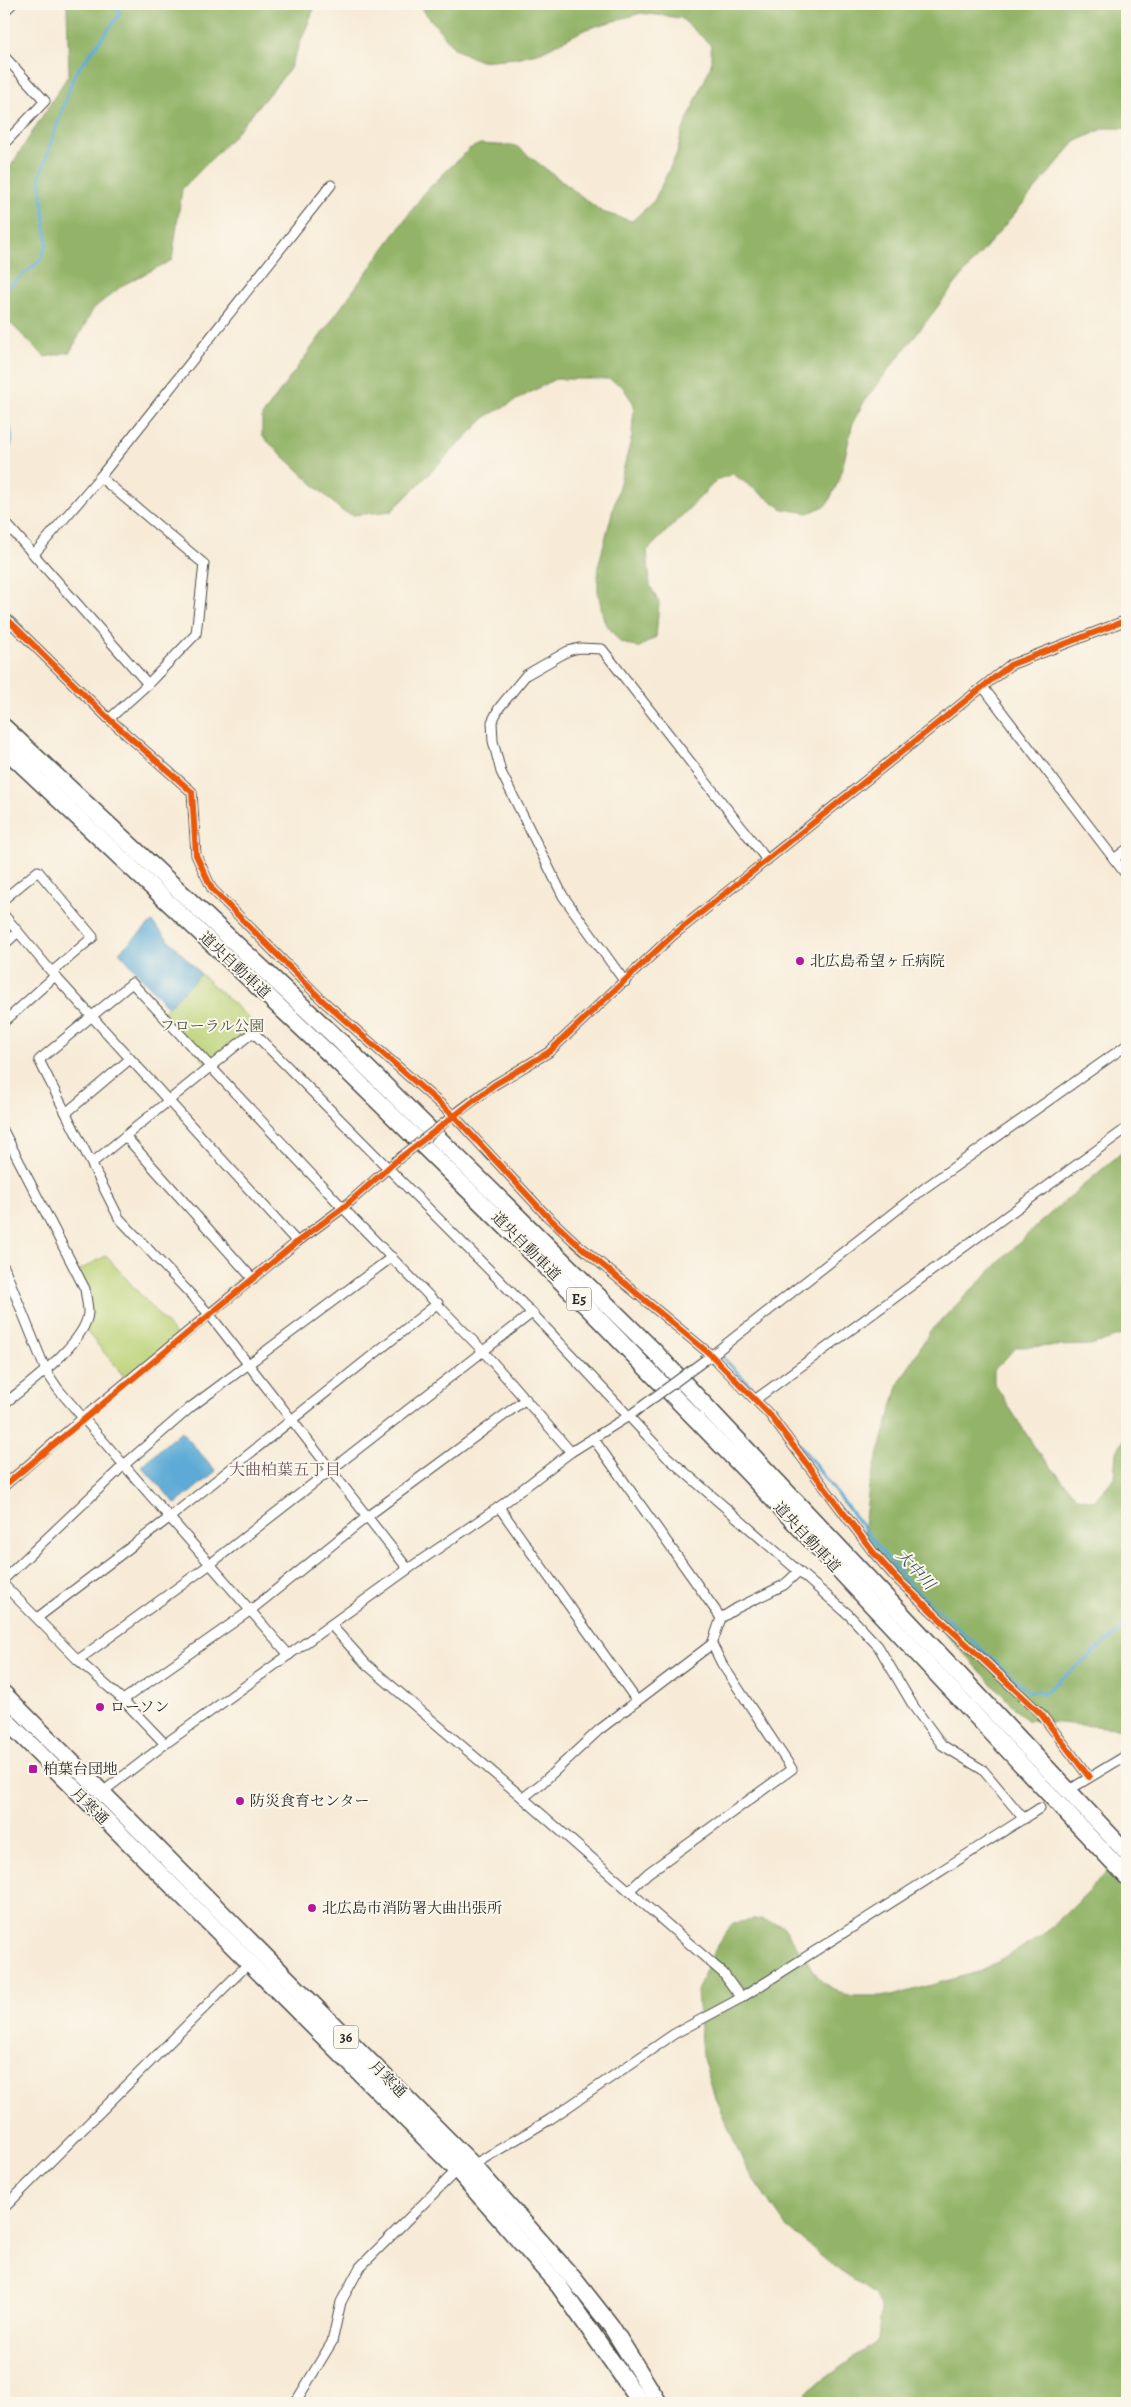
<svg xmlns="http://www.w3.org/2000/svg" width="1131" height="2407" viewBox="0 0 1131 2407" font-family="Alegreya,'Noto Serif JP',serif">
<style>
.green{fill:#bad276;stroke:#727e50}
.forest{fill:#93b467;stroke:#5f7049}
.water{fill:#5baad5;stroke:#436a80}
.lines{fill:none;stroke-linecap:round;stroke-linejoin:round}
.stream{stroke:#5baad5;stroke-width:3}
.street-casing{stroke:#4a4845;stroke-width:11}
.highway-casing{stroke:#4a4845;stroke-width:19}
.street{stroke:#fff;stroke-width:9}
.highway{stroke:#fff;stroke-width:16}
.street-bridge-casing{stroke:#4a4845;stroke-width:11;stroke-linecap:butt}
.street-bridge{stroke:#fff;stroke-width:9}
.cycleway-casing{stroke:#fbf7ec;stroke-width:9}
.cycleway{stroke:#e8590c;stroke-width:6}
.poi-dot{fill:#b5179e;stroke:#fbf7ec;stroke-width:2}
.labels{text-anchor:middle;stroke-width:4;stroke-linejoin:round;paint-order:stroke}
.shield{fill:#fbf7ec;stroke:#696865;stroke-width:1}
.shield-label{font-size:14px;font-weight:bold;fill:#2b2b2b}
.poi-label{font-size:15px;fill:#2b2b2b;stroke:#fbf7ec;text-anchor:start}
.street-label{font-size:15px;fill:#2b2b2b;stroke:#fbf7ec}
.park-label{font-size:15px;fill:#4f553e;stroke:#fbf7ec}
.neighbourhood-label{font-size:16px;fill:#6f5761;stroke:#fbf7ec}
.water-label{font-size:16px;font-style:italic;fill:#3c5766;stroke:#fbf7ec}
</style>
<rect width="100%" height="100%" fill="#fbf7ec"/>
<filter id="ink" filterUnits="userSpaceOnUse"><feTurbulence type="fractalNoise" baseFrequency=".02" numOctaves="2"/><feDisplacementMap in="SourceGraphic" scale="10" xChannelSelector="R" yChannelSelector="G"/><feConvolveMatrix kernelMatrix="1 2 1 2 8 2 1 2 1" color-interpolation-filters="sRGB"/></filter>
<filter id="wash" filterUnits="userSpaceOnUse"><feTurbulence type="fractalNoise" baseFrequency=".0096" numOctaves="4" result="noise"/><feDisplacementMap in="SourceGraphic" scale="20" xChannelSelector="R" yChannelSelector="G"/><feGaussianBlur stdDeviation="1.12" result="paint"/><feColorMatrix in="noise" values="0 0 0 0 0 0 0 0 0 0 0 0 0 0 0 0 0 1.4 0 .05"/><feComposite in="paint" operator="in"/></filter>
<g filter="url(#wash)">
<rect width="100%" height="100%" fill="#f7ebd7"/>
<!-- green -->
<g class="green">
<path d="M 201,974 L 257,1026 L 253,1032 L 210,1067 L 161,1014 Z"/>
<path d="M 106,1256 L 180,1339 L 128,1381 L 82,1326 L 88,1314 L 76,1272 Z"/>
</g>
<!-- forest -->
<g class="forest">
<path d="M 67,4 L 316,4 L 289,70 L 230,140 L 182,189 L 172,260 L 123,285 L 94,308 L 70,352 L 45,357 L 4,317 L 4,177 L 69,74 Z"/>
<path d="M 418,4 L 1127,4 L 1127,131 L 1125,128 L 1105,128 L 1075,142 L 960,278 L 865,400 L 853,422 L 840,478 L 827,505 L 808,513 L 783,509 L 733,474 L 718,479 L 647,551 L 650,585 L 659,603 L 656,637 L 638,648 L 620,642 L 604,621 L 598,592 L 598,567 L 632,436 L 634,404 L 622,386 L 609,379 L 555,379 L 487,416 L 392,511 L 353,515 L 342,511 L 262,436 L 262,416 L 425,192 L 469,149 L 480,144 L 516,146 L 602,212 L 632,221 L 654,201 L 677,153 L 681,135 L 711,65 L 711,45 L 681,18 L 641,13 L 586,29 L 541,52 L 516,58 L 480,61 L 455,49 Z"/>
<path d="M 1127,1148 L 1127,1333 L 1091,1345 L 1017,1347 L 994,1370 L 994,1383 L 1037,1451 L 1078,1498 L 1094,1501 L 1114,1478 L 1116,1453 L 1127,1435 L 1127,1729 L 1026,1720 L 887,1571 L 863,1535 L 869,1487 L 899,1383 L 930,1331 L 1037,1225 Z"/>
<path d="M 1127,1848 L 1127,2403 L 805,2403 L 807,2392 L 878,2340 L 881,2308 L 874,2294 L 840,2271 L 786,2226 L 747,2170 L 715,2098 L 702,2055 L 697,1991 L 713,1953 L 733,1923 L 761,1919 L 783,1926 L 821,1981 L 840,1993 L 854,1996 L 892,1996 L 982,1971 L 1042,1936 L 1090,1890 Z"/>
</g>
<!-- water -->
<g class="water">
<path d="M 152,922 L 201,974 L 168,1007 L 119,952 Z"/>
<path d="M 181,1431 L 216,1471 L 176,1504 L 141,1466 Z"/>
</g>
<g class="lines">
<!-- stream -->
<g class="stream">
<path d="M 4,290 L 40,261 L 47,243 L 40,176 L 74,75 L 120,14 L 117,4"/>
<path d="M 4,413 C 10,428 17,443 4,455"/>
<path d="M 720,1355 L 771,1406 L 836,1493 L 904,1579 L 1028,1691 L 1039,1691 L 1043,1694 L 1127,1625"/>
</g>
</g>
</g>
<g filter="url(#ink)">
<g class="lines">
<!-- street casing -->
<g class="street-casing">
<g id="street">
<path d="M 4,12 L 12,4"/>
<path d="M 4,56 L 45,101 L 4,144"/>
<path d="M 100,477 L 204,564 L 196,634 L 148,684 L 109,719"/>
<path d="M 4,521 L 148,684"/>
<path d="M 34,554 L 100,477 L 331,185"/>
<path d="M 4,616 L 109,719 L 192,792 L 196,855 L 212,889 L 323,1001 L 454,1116 L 546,1215 L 576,1243 L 711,1355 L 770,1415 L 873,1552 L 896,1578 L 1041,1714 L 1089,1777"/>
<path d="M 983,687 L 1127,876"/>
<path d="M 1114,859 L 1127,849"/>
<path d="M 4,899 L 38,871 L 93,937 L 52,972"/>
<path d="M 4,915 L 55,976 L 297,1242"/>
<path d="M 4,945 L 18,932"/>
<path d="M 625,982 L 563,896 L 501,772 L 493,741 L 492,722 L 499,708 L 526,675 L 568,651 L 579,648 L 602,649 L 767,860"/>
<path d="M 4,1022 L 55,976"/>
<path d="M 66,1113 L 130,1059"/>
<path d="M 450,1118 L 494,1085 L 549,1052 L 672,936 L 1010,665 L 1127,620"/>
<path d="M 4,1132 L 85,1289 C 86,1297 88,1305 88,1313 C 86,1343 26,1386 4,1404"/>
<path d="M 125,1136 L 253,1279"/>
<path d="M 92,1163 L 253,1032 L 532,1313 L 666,1456 L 849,1615 L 878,1646 L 914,1707 L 942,1745 L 983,1770 L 1024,1819"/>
<path d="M 4,1267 L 46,1371 L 58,1389 L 289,1655"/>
<path d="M 707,1359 L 926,1187 L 1127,1045"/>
<path d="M 756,1399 L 1127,1128"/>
<path d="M 593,1438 L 721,1618"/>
<path d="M 4,1486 L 83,1418 L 297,1242 L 343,1208 L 396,1161"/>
<path d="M 499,1507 L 637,1701"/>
<path d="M 408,1569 L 210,1315 L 119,1218 L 39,1060 L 132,983 L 343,1208 L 483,1351 L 571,1452"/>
<path d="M 4,1579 L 124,1465 L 191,1407 L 392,1257"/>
<path d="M 4,1585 L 78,1660 L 123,1700 L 165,1744"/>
<path d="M 37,1618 L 169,1518 L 438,1303"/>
<path d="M 331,1625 L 366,1664 L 523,1798 L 723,1973 L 741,1998"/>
<path d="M 78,1660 L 209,1565 L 532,1313"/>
<path d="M 123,1700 L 251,1610 L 368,1516 L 526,1399"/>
<path d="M 1074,1787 L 1127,1755"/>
<path d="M 100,1794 L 165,1744 L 408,1569 L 499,1507 L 571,1452 L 632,1414"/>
<path d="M 523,1798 L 542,1783 L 599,1730 L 712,1644 L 721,1618 L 737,1608 L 784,1585 L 798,1572"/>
<path d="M 629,1891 L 648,1873 L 792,1769 L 722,1664 L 712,1644"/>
<path d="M 4,2208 L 251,1961"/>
<path d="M 295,2403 L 332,2342 L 341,2302 L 360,2267 L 457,2170 L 473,2165 L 549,2120 L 674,2034 L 741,1998 L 1040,1808"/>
</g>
</g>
<!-- highway casing -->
<g class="highway-casing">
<g id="highway">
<path d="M 4,727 L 341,1042 L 653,1350 L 1127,1853"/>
<path d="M 4,748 L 340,1064 L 587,1307 L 749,1474 L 1127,1877"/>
<path d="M 4,1694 L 473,2165 L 574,2279 L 611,2326 L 659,2403"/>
<path d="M 4,1718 L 457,2170 L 559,2286 L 641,2403"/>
</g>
</g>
<!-- street -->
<use href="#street" class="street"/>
<!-- highway -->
<use href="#highway" class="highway"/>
<!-- street-bridge casing -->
<g class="street-bridge-casing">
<g id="street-bridge">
<path d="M 396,1161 L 448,1120"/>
<path d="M 633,1413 L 705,1360"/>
</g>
</g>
<!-- street-bridge -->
<use href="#street-bridge" class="street-bridge"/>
<!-- cycleway casing -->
<g class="cycleway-casing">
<g id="cycleway">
<path d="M 4,616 L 109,719 L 192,792 L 196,855 L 212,889 L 323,1001 L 454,1116 L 546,1215 L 576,1243 L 711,1355 L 770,1415 L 873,1552 L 896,1578 L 1041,1714 L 1089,1777"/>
<path d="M 4,1486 L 297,1242 L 343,1208 L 396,1161 L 494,1085 L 549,1052 L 672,936 L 1010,665 L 1127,620"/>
</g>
</g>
<!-- cycleway -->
<use href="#cycleway" class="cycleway"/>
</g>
</g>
<!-- markers -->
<g class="poi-dot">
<circle cx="800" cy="961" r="5"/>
<circle cx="100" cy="1707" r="5"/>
<rect x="28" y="1764" width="10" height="10" rx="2.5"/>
<circle cx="240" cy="1801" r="5"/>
<circle cx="312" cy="1908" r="5"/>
</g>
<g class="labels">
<!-- shield labels -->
<g class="shield">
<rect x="566.5" y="1287.5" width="25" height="23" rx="4"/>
<rect x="333.5" y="2025.5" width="25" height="23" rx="4"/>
</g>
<g class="shield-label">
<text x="579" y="1304">E5</text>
<text x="346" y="2042">36</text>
</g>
<!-- poi labels -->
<g class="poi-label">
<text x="810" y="966">北広島希望ヶ丘病院</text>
<text x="110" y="1712">ローソン</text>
<text x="43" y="1774">柏葉台団地</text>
<text x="250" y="1806">防災食育センター</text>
<text x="322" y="1913">北広島市消防署大曲出張所</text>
</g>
<!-- street labels -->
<g class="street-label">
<text transform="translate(235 965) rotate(43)" y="5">道央自動車道</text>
<text transform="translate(526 1246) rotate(45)" y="5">道央自動車道</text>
<text transform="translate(807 1537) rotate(47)" y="5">道央自動車道</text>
<text transform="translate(90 1806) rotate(45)" y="5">月寒通</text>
<text transform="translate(388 2079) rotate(45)" y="5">月寒通</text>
</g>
<!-- park labels -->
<g class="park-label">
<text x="212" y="1031">フローラル公園</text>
</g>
<!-- neighbourhood labels -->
<g class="neighbourhood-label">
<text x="285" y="1475">大曲柏葉五丁目</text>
</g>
<!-- water labels -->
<g class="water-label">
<text transform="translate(916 1569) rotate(47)" y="6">大中川</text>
</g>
</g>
<!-- margin -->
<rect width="1131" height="2407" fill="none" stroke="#fbf7ec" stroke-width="20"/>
</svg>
